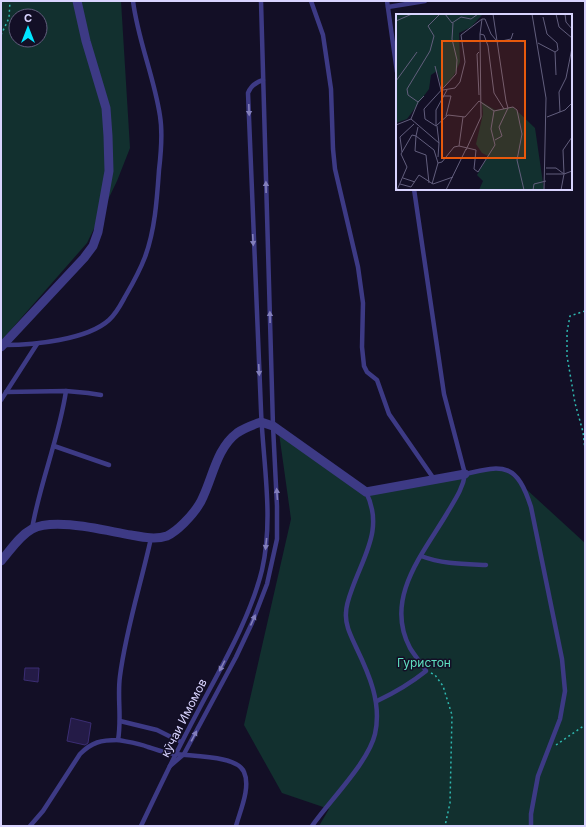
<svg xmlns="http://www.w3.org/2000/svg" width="586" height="827" viewBox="0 0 586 827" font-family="Inter,sans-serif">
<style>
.green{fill:#12302f;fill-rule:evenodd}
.building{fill:#241b47;stroke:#3b2d73}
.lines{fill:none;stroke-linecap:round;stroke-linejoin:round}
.path{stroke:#2fb8b0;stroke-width:1.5;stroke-dasharray:2 3;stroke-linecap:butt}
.service{stroke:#3d3a85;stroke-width:4.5}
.minor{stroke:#3d3a85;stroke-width:9}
.oneway{fill:#837fbc}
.labels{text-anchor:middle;stroke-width:3;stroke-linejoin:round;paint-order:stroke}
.park-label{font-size:12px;fill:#5fe0c0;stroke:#130f26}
.street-label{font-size:12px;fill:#d9d4ff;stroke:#130f26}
.inset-road{fill:none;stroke:#625e7d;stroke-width:1}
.view{fill:#e8590c;fill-opacity:0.15;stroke:#e8590c;stroke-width:2}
.inset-edge{fill:none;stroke:#d9d4ff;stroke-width:2}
</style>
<rect width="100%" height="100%" fill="#130f26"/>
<!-- green -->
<g class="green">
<path d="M 1,1 L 121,1 L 130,148 L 117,181 L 87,243 L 1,341 ZM 16,16 L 40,16 L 40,40 L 16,40 Z"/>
<path d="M 279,433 L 371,490 L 502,467 L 585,543 L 585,826 L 319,826 L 329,809 L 282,793 L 244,725 L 291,519 Z"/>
</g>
<!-- building -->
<g class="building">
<path d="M 25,668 L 39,668 L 38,682 L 24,680 Z"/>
<path d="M 71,718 L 91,723 L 88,743 L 85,745 L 67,741 Z"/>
</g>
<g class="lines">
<!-- path -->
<g class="path">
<path d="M 1,35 L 9,18 L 10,1"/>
<path d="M 585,311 L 570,316 L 567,332 L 567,356 L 575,403 L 583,432 L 585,450"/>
<path d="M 431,673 L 435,675 L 443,686 L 452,715 L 450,803 L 445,826"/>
<path d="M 556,745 L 585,725"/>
</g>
<!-- service -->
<g class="service">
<path d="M 311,1 L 323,35 L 331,89 L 333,149 L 335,169 L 358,267 L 363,303 L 362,347 L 364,366 L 367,372 L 377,380 L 389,414 L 434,479"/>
<path d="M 387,1 L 397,72"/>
<path d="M 388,7 L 425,1"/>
<path d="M 414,189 L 444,394 L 465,474 C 505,464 517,464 531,507 L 562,659 L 565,691 L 560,719 L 538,776 L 531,814 L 531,826"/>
<path d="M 5,345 C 33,345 87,340 109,320 C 117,313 121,304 126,295 C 133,283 140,270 145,257 C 155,230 157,199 159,170 C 161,153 163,134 160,116 C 154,76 138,41 133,1"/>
<path d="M 66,391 L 88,393 L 101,395"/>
<path d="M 6,392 L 66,391 C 59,438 40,482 32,529"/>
<path d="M 1,400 L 37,344"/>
<path d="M 54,446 L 109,465"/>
<path d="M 421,556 C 442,564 464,564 486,565"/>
<path d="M 377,701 C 394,693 411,683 426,671 C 421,663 415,656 410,648 C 384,599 422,555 446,515 C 454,501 463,489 465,474"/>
<path d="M 120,721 L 157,730 L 181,742"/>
<path d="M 118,740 C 128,742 138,743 148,747 C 155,749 161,752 169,753 C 185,757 237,754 244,772 C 251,787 240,811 236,826"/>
<path d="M 170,766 L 184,754 L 236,657 L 252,623 L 267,584 L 277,539 L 277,506 L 273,426 L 261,1"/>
<path d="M 30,826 L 43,811 L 80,754 C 92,742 101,740 118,740 C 122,718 117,697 120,676 C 126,629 141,584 151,538"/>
<path d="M 141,826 C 159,788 177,750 197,713 C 220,669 250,619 262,570 C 274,518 263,463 261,410 C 256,304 252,198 248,93 C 251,85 256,82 263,80"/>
<path d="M 312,826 C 330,800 368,763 375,734 C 382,703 369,674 356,647 C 351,636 345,625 346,613 C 346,605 349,597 352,589 C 364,555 384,528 366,492"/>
</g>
<!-- minor -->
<g class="minor">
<path d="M 1,347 L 84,258 L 93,246 L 98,232 L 109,171 L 108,136 L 106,108 L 86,41 L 77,1"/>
<path d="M 1,561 C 10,551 19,536 32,529 C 55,517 106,531 131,535 C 142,537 155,540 167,536 C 173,533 179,528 184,523 C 191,516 199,507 203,497 C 213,476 217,448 237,433 C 244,428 253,425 261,422 L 273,426 L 366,492 L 465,474"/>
</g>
</g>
<!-- one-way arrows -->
<defs><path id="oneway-solid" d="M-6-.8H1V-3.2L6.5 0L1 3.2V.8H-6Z"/></defs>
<g class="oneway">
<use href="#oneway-solid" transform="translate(249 110) rotate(88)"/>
<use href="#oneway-solid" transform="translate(266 187) rotate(-91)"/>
<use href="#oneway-solid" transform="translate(253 240) rotate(87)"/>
<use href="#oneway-solid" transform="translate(270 317) rotate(-91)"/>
<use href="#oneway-solid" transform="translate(259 370) rotate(87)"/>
<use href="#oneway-solid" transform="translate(277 494) rotate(-94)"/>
<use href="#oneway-solid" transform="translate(266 544) rotate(96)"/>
<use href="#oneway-solid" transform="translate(253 620) rotate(-66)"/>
<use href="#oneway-solid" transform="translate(222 666) rotate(118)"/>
<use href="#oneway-solid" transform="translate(194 736) rotate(-62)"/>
</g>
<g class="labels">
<!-- park labels -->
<g class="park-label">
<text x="424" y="667">Гуристон</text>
</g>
<!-- street labels -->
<g class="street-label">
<text transform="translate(184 718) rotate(-63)" y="4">кӯчаи Имомов</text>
</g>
</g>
<!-- overview -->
<g transform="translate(396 14)">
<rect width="176" height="176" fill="#130f26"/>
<path d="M 0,0 L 87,0 L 75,13 L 63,19 L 64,48 L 58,61 L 46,75 L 41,57 L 35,61 L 33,75 L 11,105 L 0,109 ZM 86,88 L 99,96 L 117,93 L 139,114 L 148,176 L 83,176 L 87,167 L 81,161 L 92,142 L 86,139 L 80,130 L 87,100 Z" fill="#12302f"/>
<path class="inset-road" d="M 49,0 L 56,9 L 65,3 L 75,5 L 82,0M 97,0 L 110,87 L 112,94 L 117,93 L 121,96 L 126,120 L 121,146 L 128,176M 136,0 L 150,84 L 148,176M 160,0 L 163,13 L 176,24M 169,0 L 170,8 L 176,15M 0,7 L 16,0M 57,9 L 56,25 L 61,46 L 60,60 L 28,95 L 29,105 L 40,112 L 52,101 L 69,103 L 83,87 L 98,97 L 112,94M 84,20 L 86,5 L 89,5 L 95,20 L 100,26M 101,28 L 115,25 L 117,19M 142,29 L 159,38 L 162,36 L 161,29 L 151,20 L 147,3M 159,38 L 160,61M 39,52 L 45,76M 0,67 L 21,38M 47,76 L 59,74 L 64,68 L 69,48 L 65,21 L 86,5M 83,81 L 81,40 L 83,38M 47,82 L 55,82 L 50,102M 22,88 L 12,81 L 11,75 L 34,37 L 38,22 L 32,12 L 44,0M 164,98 L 163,78 L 170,64 L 176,34M 151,103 L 169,96 L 176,89M 15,105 L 22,88 L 28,82M 0,111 L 15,105 L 43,129 L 41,112M 40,112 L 40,96 L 51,76M 22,113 L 20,122 L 38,136 L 42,149M 99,126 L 106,122 L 103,113 L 112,94M 63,132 L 80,136 L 78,155 L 82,158 L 99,131 L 95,115 L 98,97M 70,136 L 85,103 L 84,20 L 88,21 L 92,32 L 98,79 L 108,95M 6,138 L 4,123 L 18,110M 42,143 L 43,129M 150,154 L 160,154 L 168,160M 150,160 L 167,160M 168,160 L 167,136 L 176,123M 7,164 L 19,168M 4,170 L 15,173 L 23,161 L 37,170 L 57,163M 36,170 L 42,149 L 46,148 L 58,133 L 63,132 L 67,103M 1,176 L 11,153 L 5,140 L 16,121 L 20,122 L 19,137 L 30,141 L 33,169M 50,176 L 70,135M 137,176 L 138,170 L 150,167M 165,176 L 168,160 L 176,157"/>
<path class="view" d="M 46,27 L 129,27 L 129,144 L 46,144 Z"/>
<rect width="176" height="176" class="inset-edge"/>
</g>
<!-- border -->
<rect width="586" height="827" fill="none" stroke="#d9d4ff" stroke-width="4"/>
<!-- north arrow -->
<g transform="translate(28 28)"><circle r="19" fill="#130f26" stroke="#625e7d"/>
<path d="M0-3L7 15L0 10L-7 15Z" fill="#00e5ff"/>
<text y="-6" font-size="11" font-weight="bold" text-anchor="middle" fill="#d9d4ff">С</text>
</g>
</svg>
